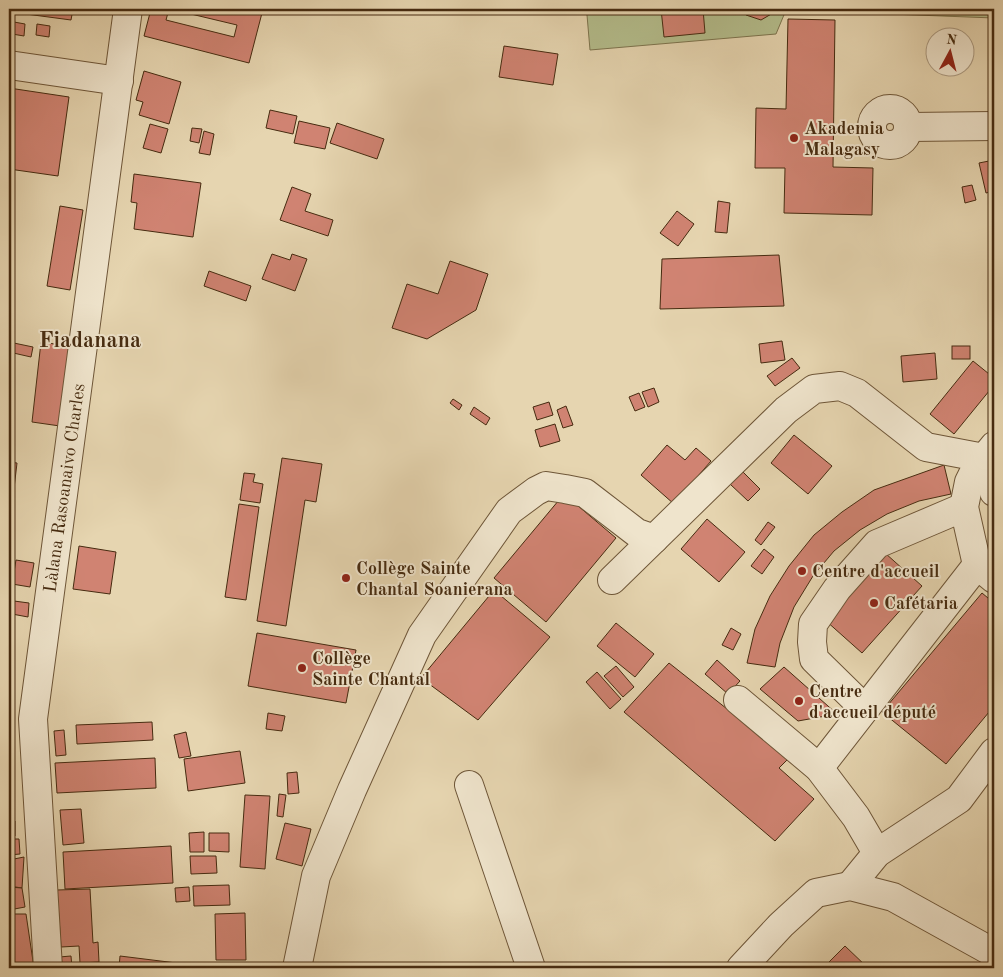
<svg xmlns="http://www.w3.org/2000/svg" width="1003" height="977" viewBox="0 0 1003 977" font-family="'Old Standard TT',serif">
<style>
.green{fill:#b4bd8c;stroke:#7d744e}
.building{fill:#d08372;stroke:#462b10}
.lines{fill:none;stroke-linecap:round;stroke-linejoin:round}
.minor-casing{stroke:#6e5638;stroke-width:30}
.minor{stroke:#efe4cc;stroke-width:28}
.poi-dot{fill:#8f2418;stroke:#efe4cc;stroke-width:2}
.labels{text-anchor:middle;stroke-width:4;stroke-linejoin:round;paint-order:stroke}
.poi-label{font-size:18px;font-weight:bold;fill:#462b10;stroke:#efe4cc;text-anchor:start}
.street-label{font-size:18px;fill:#462b10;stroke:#efe4cc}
.district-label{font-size:22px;font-weight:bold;fill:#462b10;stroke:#efe4cc}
</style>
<rect width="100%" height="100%" fill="#e6d5b0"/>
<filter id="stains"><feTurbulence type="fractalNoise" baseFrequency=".004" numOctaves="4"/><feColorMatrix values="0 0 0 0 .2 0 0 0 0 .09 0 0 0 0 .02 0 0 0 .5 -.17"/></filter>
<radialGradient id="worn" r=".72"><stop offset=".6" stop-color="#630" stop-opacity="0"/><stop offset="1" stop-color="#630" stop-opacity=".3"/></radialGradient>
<!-- green -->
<path class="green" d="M 579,9 L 994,9 L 994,18 L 786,10 L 776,34 L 590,50 L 587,15 Z"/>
<!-- building -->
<g class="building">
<path d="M 26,9 L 73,9 L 71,20 L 26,14 Z"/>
<path d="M 151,9 L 169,9 L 166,20 L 234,37 L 237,25 L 170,9 L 244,9 L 262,13 L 249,63 L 144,36 Z"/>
<path d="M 661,9 L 703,9 L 705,33 L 664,37 Z"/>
<path d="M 743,9 L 775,9 L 773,13 L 761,20 L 746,15 Z"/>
<path d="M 788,19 L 835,20 L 833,167 L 873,168 L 872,215 L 784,213 L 785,168 L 755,168 L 756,108 L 786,109 Z"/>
<path d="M 14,22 L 25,24 L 24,36 L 12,34 Z"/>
<path d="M 37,24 L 50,26 L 49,37 L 36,35 Z"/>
<path d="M 504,46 L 558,54 L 553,85 L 499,77 Z"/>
<path d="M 144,71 L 181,82 L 169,124 L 139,115 L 143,102 L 136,100 Z"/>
<path d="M 9,88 L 69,97 L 58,176 L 9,169 Z"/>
<path d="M 270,110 L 297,116 L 293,134 L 266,128 Z"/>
<path d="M 299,121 L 330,128 L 325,149 L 294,143 Z"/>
<path d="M 337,123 L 384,139 L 377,159 L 330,143 Z"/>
<path d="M 150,124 L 168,129 L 161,153 L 143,148 Z"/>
<path d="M 192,128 L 202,129 L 199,143 L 190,141 Z"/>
<path d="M 204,131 L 214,134 L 210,155 L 199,153 Z"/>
<path d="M 994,160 L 994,191 L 986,193 L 979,163 Z"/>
<path d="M 134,174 L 201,183 L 193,237 L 134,229 L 137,203 L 131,202 Z"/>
<path d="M 972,185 L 976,200 L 965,203 L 962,187 Z"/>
<path d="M 292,187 L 311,194 L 305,211 L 333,220 L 328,236 L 280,220 Z"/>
<path d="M 718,201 L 730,203 L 727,233 L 715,232 Z"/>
<path d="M 60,206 L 83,210 L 70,290 L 47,286 Z"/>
<path d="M 677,211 L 694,224 L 678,246 L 660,233 Z"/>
<path d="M 272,254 L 290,260 L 292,254 L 307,259 L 295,291 L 262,279 Z"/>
<path d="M 779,255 L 784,306 L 660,309 L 662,259 Z"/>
<path d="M 450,261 L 488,274 L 476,310 L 427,339 L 392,328 L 407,284 L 438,294 Z"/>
<path d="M 209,271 L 251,286 L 246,301 L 204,286 Z"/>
<path d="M 782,341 L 785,360 L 761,363 L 759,344 Z"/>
<path d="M 9,342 L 33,347 L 31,357 L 9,352 Z"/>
<path d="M 41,342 L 69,346 L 60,426 L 32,422 Z"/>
<rect x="952" y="346" width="18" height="13"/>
<path d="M 935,353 L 937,379 L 903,382 L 901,356 Z"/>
<path d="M 792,358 L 800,368 L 775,386 L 767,376 Z"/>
<path d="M 973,361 L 994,378 L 994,385 L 954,434 L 930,414 Z"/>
<path d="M 654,388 L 659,402 L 648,407 L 642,392 Z"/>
<path d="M 639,393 L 645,407 L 635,411 L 629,397 Z"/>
<path d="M 453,399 L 462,405 L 459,410 L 450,403 Z"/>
<path d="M 549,402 L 553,415 L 537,420 L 533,407 Z"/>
<path d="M 566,406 L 573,425 L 563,428 L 557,410 Z"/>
<path d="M 474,407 L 490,418 L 486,425 L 470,414 Z"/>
<path d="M 555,424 L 560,441 L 540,447 L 535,430 Z"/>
<path d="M 794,435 L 832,466 L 808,494 L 771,463 Z"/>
<path d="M 667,445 L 685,460 L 696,448 L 711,461 L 674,504 L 641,475 Z"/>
<path d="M 282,458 L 322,464 L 316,502 L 305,500 L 286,626 L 257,621 Z"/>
<path d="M 9,462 L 17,463 L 9,531 Z"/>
<path d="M 944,465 L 951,494 L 919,501 L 887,514 L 860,530 L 834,551 L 813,576 L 794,607 L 780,643 L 775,667 L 747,663 L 755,629 L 770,596 L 789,566 L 814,535 L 842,512 L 874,490 Z"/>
<path d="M 742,471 L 760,489 L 748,501 L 730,484 Z"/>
<path d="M 244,473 L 255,474 L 253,482 L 263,484 L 260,503 L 240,500 Z"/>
<path d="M 564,494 L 616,538 L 546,622 L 494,578 Z"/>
<path d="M 239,504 L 259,507 L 246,600 L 225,597 Z"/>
<path d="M 707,519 L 745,552 L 719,582 L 681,549 Z"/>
<path d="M 768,522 L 775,527 L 761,545 L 755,540 Z"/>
<path d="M 79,546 L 116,552 L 110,594 L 73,589 Z"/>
<path d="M 764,549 L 774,557 L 762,574 L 751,566 Z"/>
<path d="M 885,553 L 922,586 L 862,653 L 825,620 Z"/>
<path d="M 16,560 L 34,563 L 30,587 L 12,584 Z"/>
<path d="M 494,590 L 550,637 L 478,720 L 421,678 Z"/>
<path d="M 982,593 L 994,603 L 994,706 L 946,764 L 882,712 Z"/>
<path d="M 14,601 L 29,603 L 28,617 L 12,614 Z"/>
<path d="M 616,623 L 654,654 L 635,677 L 597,646 Z"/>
<path d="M 731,628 L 741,634 L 733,650 L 722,645 Z"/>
<path d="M 257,633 L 356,650 L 346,703 L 248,686 Z"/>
<path d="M 717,660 L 740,681 L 728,694 L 705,674 Z"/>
<path d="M 669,663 L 789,758 L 779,768 L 814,799 L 775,841 L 624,712 Z"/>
<path d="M 616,666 L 634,687 L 623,697 L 604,676 Z"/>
<path d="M 784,667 L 837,714 L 798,721 L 760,689 Z"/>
<path d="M 597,672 L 621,699 L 610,709 L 586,682 Z"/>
<path d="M 268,713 L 285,716 L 282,731 L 266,729 Z"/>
<path d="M 152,722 L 153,740 L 77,744 L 76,725 Z"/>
<path d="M 64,730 L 66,755 L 56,756 L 54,731 Z"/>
<path d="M 186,732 L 191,756 L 179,758 L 174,735 Z"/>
<path d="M 240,751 L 245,783 L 188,791 L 184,759 Z"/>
<path d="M 155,758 L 156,788 L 57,793 L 55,763 Z"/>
<path d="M 297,772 L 299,793 L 288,794 L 287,773 Z"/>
<path d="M 279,794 L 286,795 L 283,817 L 277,816 Z"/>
<path d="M 245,795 L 270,796 L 265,869 L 240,867 Z"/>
<path d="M 81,809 L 84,843 L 63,845 L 60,810 Z"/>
<path d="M 9,820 L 15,821 L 15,836 L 9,836 Z"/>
<path d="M 285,823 L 311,829 L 302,866 L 276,859 Z"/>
<path d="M 204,832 L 204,852 L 190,852 L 189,833 Z"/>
<path d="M 209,833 L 229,833 L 229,852 L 209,851 Z"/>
<path d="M 9,839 L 19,839 L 20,854 L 9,855 Z"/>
<path d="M 171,846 L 173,883 L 65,889 L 63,852 Z"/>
<path d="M 190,856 L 216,856 L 217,873 L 191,874 Z"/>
<path d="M 24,857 L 22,888 L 9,886 L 9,860 Z"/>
<path d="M 229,885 L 230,905 L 194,906 L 193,886 Z"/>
<path d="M 9,887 L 22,888 L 25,907 L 9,910 Z"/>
<path d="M 189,887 L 190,901 L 176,902 L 175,888 Z"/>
<path d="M 90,889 L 93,943 L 98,942 L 99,962 L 80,963 L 79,946 L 61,947 L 57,890 Z"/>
<path d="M 245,913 L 246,960 L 216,960 L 215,914 Z"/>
<path d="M 9,914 L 26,914 L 34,968 L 9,968 Z"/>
<path d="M 845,946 L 868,968 L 823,968 Z"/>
<path d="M 71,956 L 72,968 L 60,968 L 59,957 Z"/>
<path d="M 120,956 L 217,968 L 119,968 Z"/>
</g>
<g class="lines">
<!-- minor casing -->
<g class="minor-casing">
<g id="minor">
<path d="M 9,65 L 119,81"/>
<circle cx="890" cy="127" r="18"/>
<path d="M 910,127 L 994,126"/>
<path d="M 994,446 L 976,468 L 969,482 L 964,507 L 977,565 L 994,579"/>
<path d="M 984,458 L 994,492"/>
<path d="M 612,580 L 786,410 L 814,389 L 840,386 L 857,393 L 926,447 L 984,458"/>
<path d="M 738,700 L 819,768 L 856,817 L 877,853"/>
<path d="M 864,708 L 814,659 L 812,642 L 813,624 L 837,589 L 877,544 L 964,507"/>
<path d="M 819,768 L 977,565"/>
<path d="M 469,785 L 531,968"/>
<path d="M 850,886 L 877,853 L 959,799 L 994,752"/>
<path d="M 48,968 L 33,719 L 128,9"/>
<path d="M 297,968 L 316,876 L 352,790 L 422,635 L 509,511 L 536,491 L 546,486 L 565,489 L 585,493 L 637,533 L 654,539"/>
<path d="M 741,968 L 781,925 L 816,893 L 850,886 L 893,897 L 994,953"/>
</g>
</g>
<!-- minor -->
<use href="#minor" class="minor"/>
</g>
<!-- markers -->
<g class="poi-dot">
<circle cx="794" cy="138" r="5"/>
<circle cx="802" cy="571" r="5"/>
<circle cx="346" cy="578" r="5"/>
<circle cx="874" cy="603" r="5"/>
<circle cx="302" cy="668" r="5"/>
<circle cx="799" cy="701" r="5"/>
</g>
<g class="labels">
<!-- poi labels -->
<g class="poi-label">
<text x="804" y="134">Akademia<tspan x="804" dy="21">Malagasy</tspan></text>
<text x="356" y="574">Collège Sainte<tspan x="356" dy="21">Chantal Soanierana</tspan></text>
<text x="812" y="577">Centre d'accueil</text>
<text x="884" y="609">Cafétaria</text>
<text x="312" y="664">Collège<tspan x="312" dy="21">Sainte Chantal</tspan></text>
<text x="809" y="697">Centre<tspan x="809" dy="21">d'accueil député</tspan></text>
</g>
<!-- street labels -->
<g class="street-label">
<text transform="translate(64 488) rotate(-82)" y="6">Làlana Rasoanaivo Charles</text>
</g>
<!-- district labels -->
<g class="district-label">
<text x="90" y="347">Fiadanana</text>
</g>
</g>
<!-- margin -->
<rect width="1003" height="977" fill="none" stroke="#e6d5b0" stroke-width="30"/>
<rect x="10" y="10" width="983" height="957" fill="none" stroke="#462b10" stroke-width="2.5"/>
<rect x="15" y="15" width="973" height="947" fill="none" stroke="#462b10"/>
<!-- north arrow -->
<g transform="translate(950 52) rotate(7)"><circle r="24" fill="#efe4cc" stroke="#ab9a81"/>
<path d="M0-4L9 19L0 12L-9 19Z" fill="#8f2418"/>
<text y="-8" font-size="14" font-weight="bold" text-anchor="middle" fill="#462b10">N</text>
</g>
<rect width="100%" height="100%" filter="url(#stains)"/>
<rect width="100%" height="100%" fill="url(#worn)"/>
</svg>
